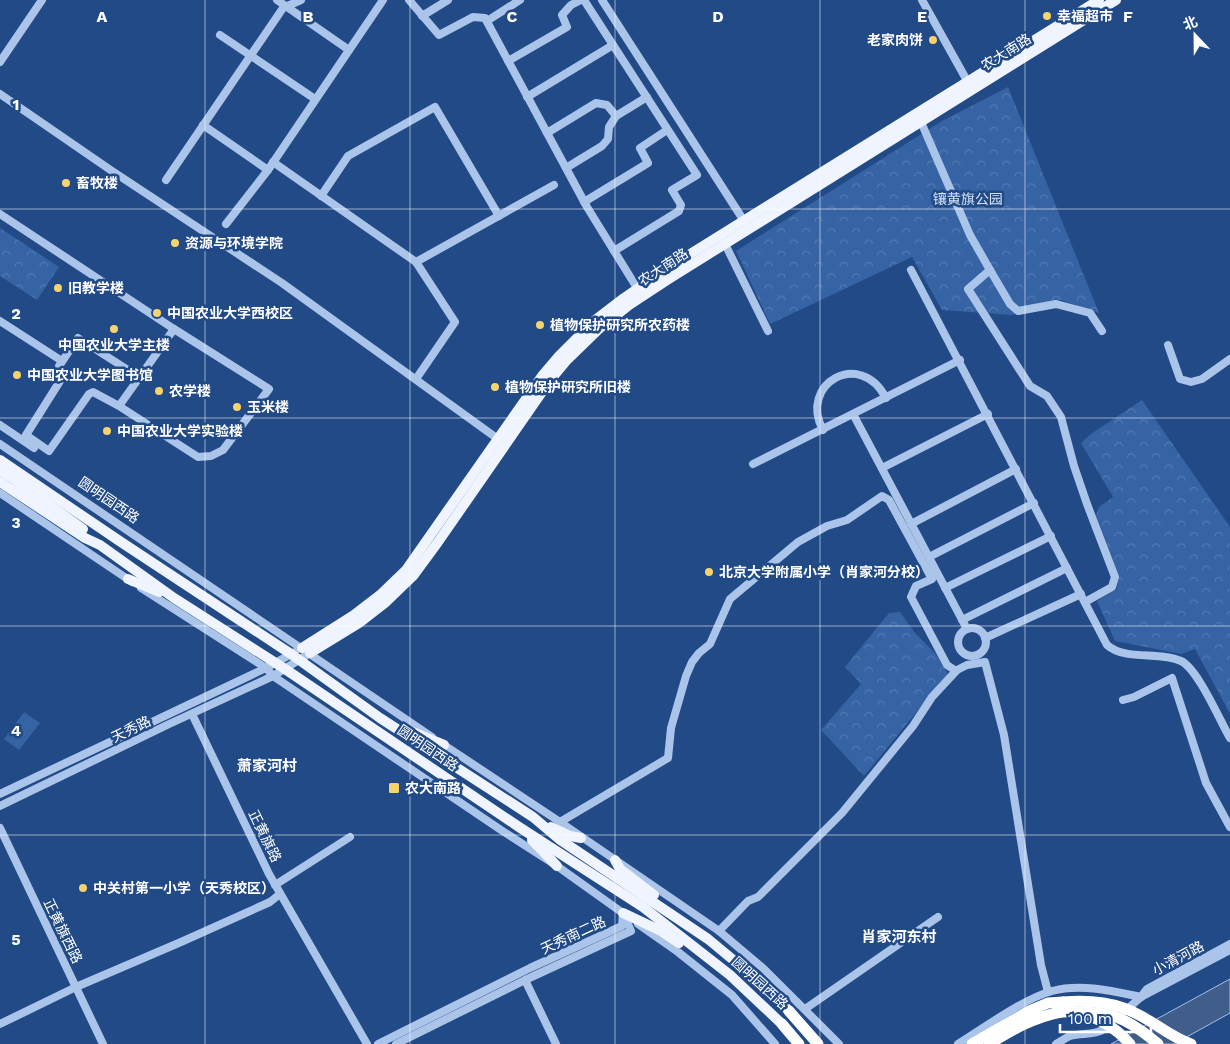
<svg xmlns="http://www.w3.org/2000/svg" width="1230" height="1044" viewBox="0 0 1230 1044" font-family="'Work Sans','Noto Sans SC',sans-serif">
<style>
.grass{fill:#3563a4}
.forest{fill:url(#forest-crowns)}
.water{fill:#415e8a;stroke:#9fc0eb}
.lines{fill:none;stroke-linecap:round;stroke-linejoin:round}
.minor{stroke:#abc5ea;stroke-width:8}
.major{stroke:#eff4fe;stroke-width:10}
.highway{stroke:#fff;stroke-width:11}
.highway-bridge{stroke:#fff;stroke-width:11}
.grid{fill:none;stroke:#fff;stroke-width:1;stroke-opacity:0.55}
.poi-dot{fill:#f6d36d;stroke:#214a87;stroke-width:2}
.labels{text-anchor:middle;stroke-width:5;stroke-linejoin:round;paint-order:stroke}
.poi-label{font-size:14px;font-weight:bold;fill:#fff;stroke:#214a87;text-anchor:start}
.street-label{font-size:14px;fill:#fff;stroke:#214a87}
.park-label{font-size:14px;fill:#d0e0f7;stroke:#214a87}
.neighbourhood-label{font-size:15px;font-weight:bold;fill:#fff;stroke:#214a87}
.grid-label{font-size:16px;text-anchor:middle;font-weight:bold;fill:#fff;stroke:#214a87;stroke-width:5;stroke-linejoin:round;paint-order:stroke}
</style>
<defs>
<pattern id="forest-crowns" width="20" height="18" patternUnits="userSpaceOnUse" patternTransform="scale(1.25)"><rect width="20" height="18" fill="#3563a4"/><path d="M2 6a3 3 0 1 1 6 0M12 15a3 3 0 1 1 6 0" fill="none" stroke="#537ab2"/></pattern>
</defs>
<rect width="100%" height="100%" fill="#214a87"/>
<!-- grass -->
<path class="grass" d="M 24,712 L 40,723 L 19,750 L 4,739 Z"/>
<!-- forest -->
<g class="forest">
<path d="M 1008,87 L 1099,313 L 1061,300 L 1012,315 L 942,310 L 912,257 L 770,324 L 736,251 L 942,121 Z"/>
<path d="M 0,228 L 59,267 L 37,300 L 0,276 Z"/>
<path d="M 1142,400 L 1230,527 L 1230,714 L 1195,649 L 1181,654 L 1115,641 L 1097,601 L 1117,589 L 1119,576 L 1096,515 L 1099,507 L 1113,497 L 1081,443 L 1091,434 Z"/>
<path d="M 900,612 L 915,633 L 935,653 L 948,674 L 864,776 L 821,730 L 861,684 L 845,667 L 889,613 Z"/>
</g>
<!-- water -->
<path class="water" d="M 1230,979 L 1230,1013 L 1174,1044 L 1111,1044 Z"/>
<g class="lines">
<!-- minor -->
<g class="minor">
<path d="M 277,0 L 349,50"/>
<path d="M 409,0 L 439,35 L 473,17 L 485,18 L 587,207 L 637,288"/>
<path d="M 584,0 L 697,175 L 672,190 L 681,205 L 679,211 L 614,251"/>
<path d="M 602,0 L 744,221"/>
<path d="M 922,0 L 970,86"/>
<path d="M 422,16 L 448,0"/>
<path d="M 487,21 L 520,0"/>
<path d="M 220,35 L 315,99"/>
<path d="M 508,61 L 567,27 L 562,15 L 571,5 L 581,0"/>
<path d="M 0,62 L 42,0"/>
<path d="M 0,94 L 112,171 L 282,283 L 498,439"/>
<path d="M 527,97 L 613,45"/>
<path d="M 921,122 L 970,235 L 990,270 L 968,289 L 1030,386 L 1047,396 L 1061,417 L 1074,466 L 1087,504 L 1115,577 L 1112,587 L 1085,602"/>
<path d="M 203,125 L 268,170"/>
<path d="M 547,133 L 596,103 L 607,105 L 616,116 L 647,97"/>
<path d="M 273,162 L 416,262 L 455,322 L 416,379"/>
<path d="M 566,168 L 602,146 L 608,139 L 609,127 L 616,116"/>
<path d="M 166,180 L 283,8 L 301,0"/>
<path d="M 321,196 L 348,156 L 435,107 L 499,216"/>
<path d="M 584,202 L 648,163 L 640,148 L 667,130"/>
<path d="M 0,214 L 174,329"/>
<path d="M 226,224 L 268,170 L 383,0"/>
<path d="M 725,244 L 768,331"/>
<path d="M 416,262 L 554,185"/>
<path d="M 911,270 L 1107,645 C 1125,661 1159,651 1181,661 C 1198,669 1220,721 1230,738"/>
<path d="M 990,270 L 1010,304 L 1018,311 L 1056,304 L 1090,313 L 1102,331"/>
<path d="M 0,321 L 62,361"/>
<path d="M 1168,345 L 1180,379 L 1191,382 L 1202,379 L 1230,359"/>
<path d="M 119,406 L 198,457 L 211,456 L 223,450 L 269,389 L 174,329 L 119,406 L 93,392 L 89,394 L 49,451 L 26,435 L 60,381 L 59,366 L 78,338 L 139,377"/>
<path d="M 853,414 L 967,629"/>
<path d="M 0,425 L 34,448"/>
<path d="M 823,430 C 798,384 860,348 886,398"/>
<path d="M 0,444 L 432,737"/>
<path d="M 753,464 L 960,360"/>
<path d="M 882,468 L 988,414"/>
<path d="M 0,493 L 132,582"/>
<path d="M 911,524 L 1016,469"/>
<path d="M 929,557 L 1034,503"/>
<path d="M 141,588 L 266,668 L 273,676 L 504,832 L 557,866 L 627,916"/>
<path d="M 945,588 L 1051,536"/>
<path d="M 962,620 L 1067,568"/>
<circle cx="972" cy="642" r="14"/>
<path d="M 985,638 L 1081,594"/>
<path d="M 1123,700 L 1134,697 L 1172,678 L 1206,783 L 1230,827"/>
<path d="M 192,714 L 269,874 L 367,1044"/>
<path d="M 441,743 L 560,822 L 719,931 L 764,969 L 839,1044"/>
<path d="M 0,794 L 266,668 L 295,652"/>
<path d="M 0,806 L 167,725 L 273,676 L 310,653"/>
<path d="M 560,822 L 668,758 L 671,728 L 686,676 L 692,662 L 699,653 L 710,644 L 730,599 L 798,542 L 827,526 L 847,520 L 882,496 L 889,500 L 932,579 L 916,586 L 911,597 L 947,665 L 956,671"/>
<path d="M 0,828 L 103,1044"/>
<path d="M 275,885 L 350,837"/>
<path d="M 638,924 L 678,952 L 732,995 L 775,1044"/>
<path d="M 719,931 L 748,901 L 758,897 L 842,813 L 913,726 L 932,697 L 957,670 L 967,665 L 985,662 L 1004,735 L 1041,965 L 1048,992"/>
<path d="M 525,980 L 556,1044"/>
<path d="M 1141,997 L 1230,950"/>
<path d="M 805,1009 L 938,917"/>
<path d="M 1125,1011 L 1141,997 L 1147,989 L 1230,944"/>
<path d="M 0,1024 L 76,987 L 181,942 L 270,902 L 280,894"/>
<path d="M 378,1044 L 530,968 L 622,926 L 623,913"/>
<path d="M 396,1044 L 525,980 L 631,931 L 624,915"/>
<path d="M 958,1044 C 984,1028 1023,999 1052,991 C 1081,983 1113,991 1141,997"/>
<path d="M 1056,1044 C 1060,1042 1065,1038 1070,1036 C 1085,1032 1097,1037 1111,1024"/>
</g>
<!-- major -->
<g class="major">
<path d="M 0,460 L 121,542 L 291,654 L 380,718 L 533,817 L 559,839 L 708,939 L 767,988 L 789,1011"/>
<path d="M 0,471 L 12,478 L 83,529"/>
<path d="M 0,482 L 85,538 L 100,545 L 174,598 L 285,669 L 519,827 L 643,907 L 730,975 L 782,1024"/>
<path d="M 128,579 L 159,592"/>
<path d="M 302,648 L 354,615 L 380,595 L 406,570 L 542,376 L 559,356 L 594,321 L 624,298 L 663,271 L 1099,0"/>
<path d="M 310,653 L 359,623 L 386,602 L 413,576 L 438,542 L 551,379 L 566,361 L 600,328 L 629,305 L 667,280 L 1116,0"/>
<path d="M 405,729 L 444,745"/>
<path d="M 551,827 L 570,836 L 581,838"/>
<path d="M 532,840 L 557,866"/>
<path d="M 615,860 L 620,869 L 654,895"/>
<path d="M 623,913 L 661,931 L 679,943"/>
</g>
<!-- highway -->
<g class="highway">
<path d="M 782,1024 L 799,1044"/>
<path d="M 972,1044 L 1029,1011 L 1048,1003 L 1063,1002"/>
<path d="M 989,1044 C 1012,1030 1034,1017 1061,1012"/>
</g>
<!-- highway-bridge -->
<g class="highway-bridge">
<path d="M 1063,1002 C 1091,1000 1116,1002 1141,1016 C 1158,1025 1173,1038 1191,1044"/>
<path d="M 789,1011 L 818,1044"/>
<path d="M 1061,1012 C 1106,1010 1123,1014 1158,1044"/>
<path d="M 1090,1016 C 1106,1022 1118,1030 1130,1044"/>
</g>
</g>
<!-- grid -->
<path class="grid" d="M 205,0 L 205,1044M 410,0 L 410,1044M 615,0 L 615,1044M 820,0 L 820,1044M 1025,0 L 1025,1044M 0,209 L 1230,209M 0,418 L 1230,418M 0,626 L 1230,626M 0,835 L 1230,835"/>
<!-- markers -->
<g class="poi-dot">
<circle cx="1047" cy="16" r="5"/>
<circle cx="933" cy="40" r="5"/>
<circle cx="66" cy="183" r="5"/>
<circle cx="175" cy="243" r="5"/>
<circle cx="58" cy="288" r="5"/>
<circle cx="157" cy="313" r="5"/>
<circle cx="540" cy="325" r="5"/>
<circle cx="114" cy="329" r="5"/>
<circle cx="17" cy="375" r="5"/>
<circle cx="495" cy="387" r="5"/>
<circle cx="159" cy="391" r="5"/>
<circle cx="237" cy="407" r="5"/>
<circle cx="107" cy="431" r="5"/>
<circle cx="709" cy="572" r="5"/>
<rect x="388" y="782" width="12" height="12" rx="2.5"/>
<circle cx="83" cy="888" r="5"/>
</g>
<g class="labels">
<!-- poi labels -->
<g class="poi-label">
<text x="1057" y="21">幸福超市</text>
<text x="923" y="45" text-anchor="end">老家肉饼</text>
<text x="76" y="188">畜牧楼</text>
<text x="185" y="248">资源与环境学院</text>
<text x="68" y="293">旧教学楼</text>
<text x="167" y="318">中国农业大学西校区</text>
<text x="550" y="330">植物保护研究所农药楼</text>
<text x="114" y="350" text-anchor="middle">中国农业大学主楼</text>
<text x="27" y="380">中国农业大学图书馆</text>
<text x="505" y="392">植物保护研究所旧楼</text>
<text x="169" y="396">农学楼</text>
<text x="247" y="412">玉米楼</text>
<text x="117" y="436">中国农业大学实验楼</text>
<text x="719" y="577">北京大学附属小学（肖家河分校）</text>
<text x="405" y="793">农大南路</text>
<text x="93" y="893">中关村第一小学（天秀校区）</text>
</g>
<!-- street labels -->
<g class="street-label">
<text transform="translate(1006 52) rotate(-32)" y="5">农大南路</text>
<text transform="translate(663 267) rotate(-33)" y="5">农大南路</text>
<text transform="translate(109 500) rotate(34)" y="5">圆明园西路</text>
<text transform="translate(131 729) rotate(-26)" y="5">天秀路</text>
<text transform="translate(428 748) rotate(34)" y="5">圆明园西路</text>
<text transform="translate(265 836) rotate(64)" y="5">正黄旗路</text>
<text transform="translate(63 931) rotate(64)" y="5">正黄旗西路</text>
<text transform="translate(573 935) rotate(-25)" y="5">天秀南二路</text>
<text transform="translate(1178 958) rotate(-28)" y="5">小清河路</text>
<text transform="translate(760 983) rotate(42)" y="5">圆明园西路</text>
</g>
<!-- park labels -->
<g class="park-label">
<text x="968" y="204">镶黄旗公园</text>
</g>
<!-- neighbourhood labels -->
<g class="neighbourhood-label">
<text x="267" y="771">萧家河村</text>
<text x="899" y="942">肖家河东村</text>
</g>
</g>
<g class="grid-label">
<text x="102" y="22">A</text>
<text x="308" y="22">B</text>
<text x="512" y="22">C</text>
<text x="718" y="22">D</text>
<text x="922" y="22">E</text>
<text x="1128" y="22">F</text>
<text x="16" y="110">1</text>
<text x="16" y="319">2</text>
<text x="16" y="528">3</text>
<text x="16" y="736">4</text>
<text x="16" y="945">5</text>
</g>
<!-- north arrow -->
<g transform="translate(1195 35) rotate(338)" stroke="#214a87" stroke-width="4" paint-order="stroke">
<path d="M0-4L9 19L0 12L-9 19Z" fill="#ffffff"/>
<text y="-8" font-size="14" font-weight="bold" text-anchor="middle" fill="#ffffff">北</text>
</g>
<!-- scale -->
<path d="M1060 1024v8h91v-8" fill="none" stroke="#ffffff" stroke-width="2.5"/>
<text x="1068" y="1024" font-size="15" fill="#ffffff" stroke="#214a87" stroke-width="4" paint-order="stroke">100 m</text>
</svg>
